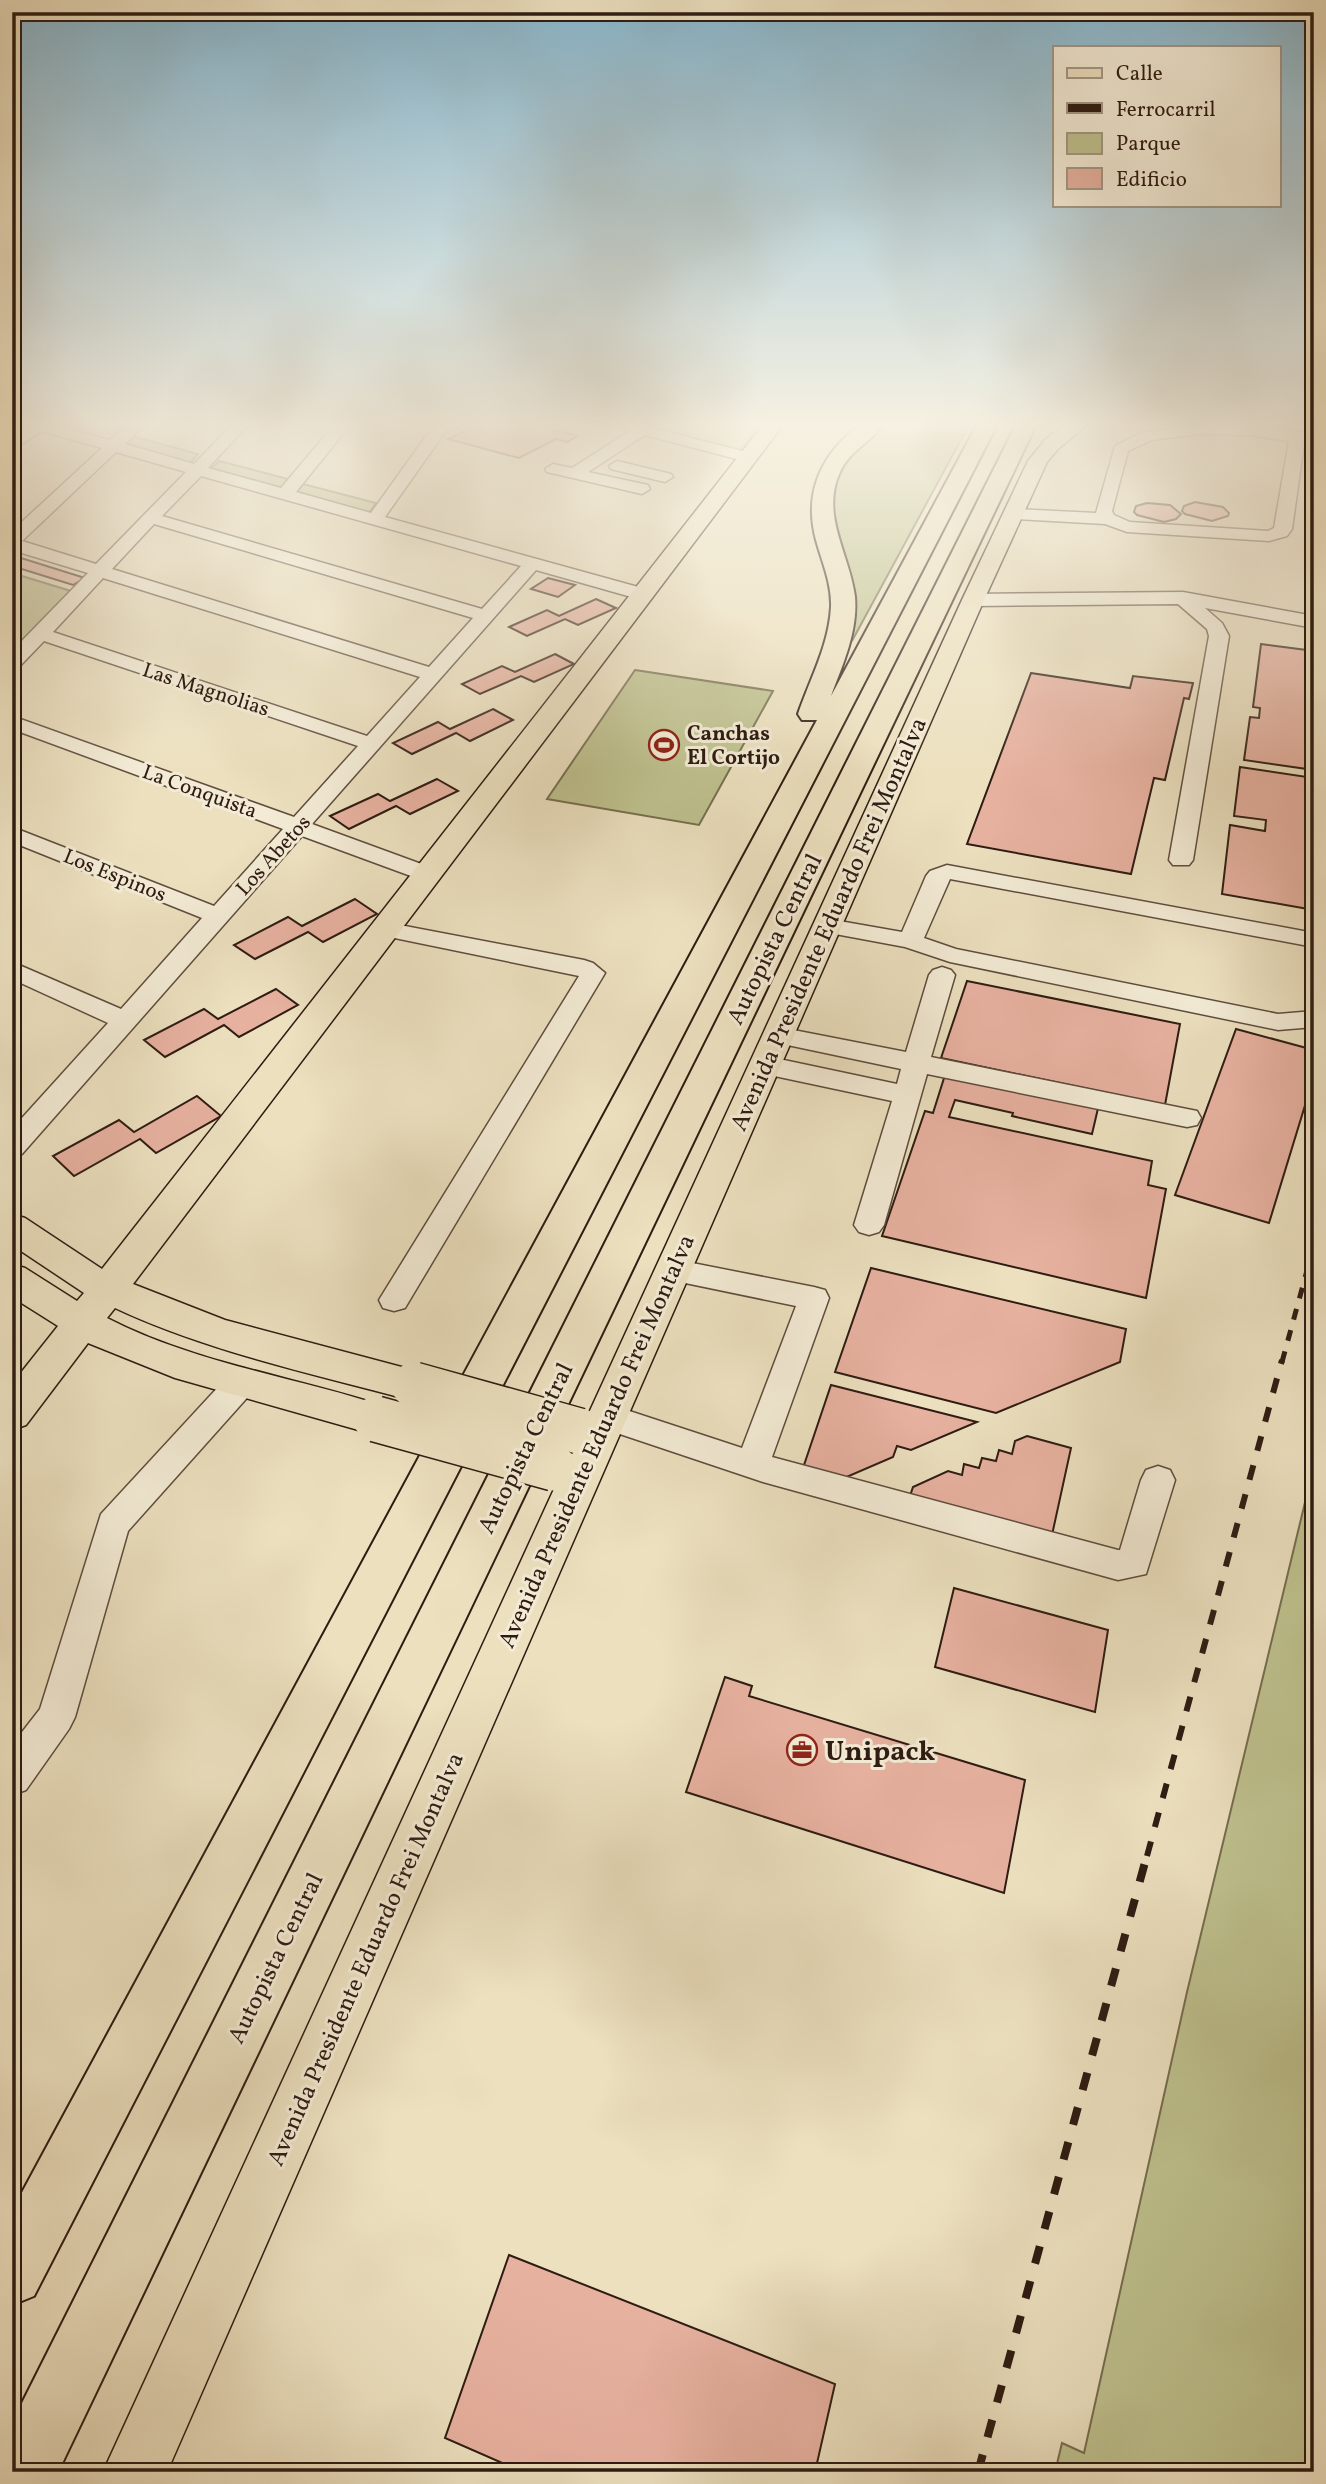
<svg xmlns="http://www.w3.org/2000/svg" width="1326" height="2484" viewBox="0 0 1326 2484" font-family="Vollkorn,serif">
<style>
.green{fill:#bec18e;stroke:#766e50;stroke-width:2}
.building{fill:#e7b1a0;stroke:#2e1b12;stroke-width:2}
.lines{fill:none;stroke-linecap:round;stroke-linejoin:round}
.minor-casing{stroke:#5e4c3d;stroke-width:3}
.major-casing{stroke:#2e1b12;stroke-width:3}
.highway-casing{stroke:#2e1b12;stroke-width:4}
.minor{fill:#f3ebd5;fill-rule:evenodd}
.major{fill:#ece0bf;fill-rule:evenodd}
.highway{fill:#ece0bf;fill-rule:evenodd}
.rail-far2{stroke:#2e1b12;stroke-width:5;stroke-dasharray:11 11;stroke-linecap:butt}
.rail-far1{stroke:#2e1b12;stroke-width:6;stroke-dasharray:15 15;stroke-linecap:butt}
.rail{stroke:#2e1b12;stroke-width:8;stroke-dasharray:18 18;stroke-linecap:butt}
.major-bridge-casing{stroke:#2e1b12;stroke-width:48;stroke-linecap:butt}
.major-bridge{stroke:#ece0bf;stroke-width:45}
.labels{text-anchor:middle;stroke-width:6;stroke-linejoin:round;paint-order:stroke}
.far-street-label{font-size:21px;fill:#2e1b12;stroke:#f3ebd5}
.far-poi-label{font-size:21px;font-weight:bold;fill:#2e1b12;stroke:#f3ebd5;text-anchor:start}
.street-label{font-size:24px;fill:#2e1b12;stroke:#f3ebd5}
.near-poi-label{font-size:28px;font-weight:bold;fill:#2e1b12;stroke:#f3ebd5;text-anchor:start}
</style>
<rect width="100%" height="100%" fill="#ece0bf"/>
<filter id="stains"><feTurbulence type="fractalNoise" baseFrequency=".00286" numOctaves="4"/><feColorMatrix values="0 0 0 0 .2 0 0 0 0 .09 0 0 0 0 .02 0 0 0 .5 -.17"/></filter>
<radialGradient id="worn" r=".72"><stop offset=".6" stop-color="#630" stop-opacity="0"/><stop offset="1" stop-color="#630" stop-opacity=".3"/></radialGradient>
<!-- green -->
<g class="green">
<path d="M 642,425 L 740,425 L 757,429 L 741,451 Z"/>
<path d="M 885,425 L 969,425 L 852,641 C 852,630 855,619 853,608 C 845,559 813,502 848,457 C 858,444 872,434 885,425 Z"/>
<path d="M 132,436 L 198,454 L 190,463 L 124,444 Z"/>
<path d="M 219,461 L 288,479 L 281,489 L 211,469 Z"/>
<path d="M 303,484 L 376,503 L 369,513 L 296,493 Z"/>
<path d="M 12,573 L 71,591 L 12,653 Z"/>
<path d="M 635,670 L 773,691 L 699,825 L 547,799 Z"/>
<path d="M 1314,1465 L 1314,2472 L 1055,2472 L 1062,2443 L 1084,2453 L 1187,1992 Z"/>
</g>
<!-- building -->
<g class="building">
<path d="M 476,425 L 535,425 L 578,436 L 567,442 L 556,439 L 519,458 L 448,439 Z"/>
<path d="M 1195,502 L 1223,507 L 1229,513 L 1228,516 L 1212,521 L 1185,514 L 1182,511 L 1184,506 Z"/>
<path d="M 1147,503 L 1170,505 L 1181,514 L 1176,519 L 1164,522 L 1137,515 L 1134,512 L 1136,506 Z"/>
<path d="M 21,558 L 85,578 L 73,585 L 12,566 L 12,563 Z"/>
<path d="M 548,578 L 575,585 L 558,597 L 531,589 Z"/>
<path d="M 596,599 L 616,608 L 578,625 L 565,619 L 527,636 L 509,627 L 547,610 L 559,616 Z"/>
<path d="M 1261,644 L 1314,651 L 1314,770 L 1244,760 L 1250,717 L 1259,718 L 1260,708 L 1253,707 Z"/>
<path d="M 555,654 L 574,664 L 534,682 L 521,676 L 480,694 L 462,684 L 502,666 L 515,672 Z"/>
<path d="M 1031,673 L 1130,688 L 1133,676 L 1193,683 L 1189,699 L 1184,698 L 1165,780 L 1154,778 L 1131,874 L 967,844 Z"/>
<path d="M 493,709 L 513,720 L 470,741 L 456,733 L 412,754 L 393,743 L 438,722 L 450,729 Z"/>
<path d="M 1240,767 L 1314,778 L 1314,910 L 1222,894 L 1230,825 L 1265,831 L 1266,820 L 1234,816 Z"/>
<path d="M 437,779 L 458,791 L 410,814 L 396,806 L 349,829 L 330,816 L 378,794 L 390,801 Z"/>
<path d="M 355,899 L 377,914 L 323,942 L 308,932 L 255,959 L 234,945 L 288,917 L 302,926 Z"/>
<path d="M 967,981 L 1180,1024 L 1165,1105 L 941,1058 Z"/>
<path d="M 276,989 L 298,1005 L 239,1037 L 224,1025 L 165,1057 L 144,1040 L 204,1009 L 218,1019 Z"/>
<path d="M 1236,1029 L 1314,1050 L 1314,1076 L 1269,1223 L 1175,1195 Z"/>
<path d="M 945,1075 L 1099,1104 L 1092,1134 L 1012,1116 L 1013,1113 L 955,1100 L 949,1117 L 1152,1161 L 1148,1185 L 1166,1189 L 1146,1298 L 882,1236 L 925,1111 L 933,1113 Z"/>
<path d="M 197,1096 L 221,1116 L 156,1153 L 140,1139 L 74,1176 L 53,1156 L 119,1120 L 134,1132 Z"/>
<path d="M 871,1268 L 1126,1329 L 1120,1362 L 996,1413 L 835,1372 Z"/>
<path d="M 831,1385 L 977,1422 L 911,1450 L 897,1446 L 893,1457 L 842,1479 L 803,1468 Z"/>
<path d="M 1027,1436 L 1071,1448 L 1052,1535 L 910,1496 L 913,1487 L 948,1471 L 962,1475 L 964,1464 L 979,1468 L 982,1458 L 996,1461 L 999,1450 L 1012,1454 L 1015,1441 Z"/>
<path d="M 954,1588 L 1108,1630 L 1095,1712 L 935,1667 Z"/>
<path d="M 725,1677 L 752,1686 L 749,1696 L 1025,1780 L 1004,1893 L 686,1792 Z"/>
<path d="M 509,2255 L 835,2384 L 815,2472 L 523,2472 L 445,2438 Z"/>
</g>
<g class="lines">
<!-- minor casing -->
<g class="minor-casing">
<g id="minor">
<path d="M 29,425 L 54,425 L 110,440 L 127,425 L 144,425 L 125,444 L 194,464 L 232,425 L 248,425 L 208,468 L 281,488 L 334,425 L 350,425 L 296,492 L 371,513 L 434,425 L 450,425 L 385,517 L 649,590 L 651,594 L 642,600 L 536,570 L 312,824 L 435,869 L 439,874 L 435,879 L 419,879 L 302,836 L 22,1154 L 12,1156 L 12,1129 L 108,1023 L 12,979 L 12,962 L 121,1009 L 202,918 L 12,842 L 12,827 L 214,906 L 283,829 L 12,729 L 12,716 L 294,817 L 358,746 L 44,641 L 19,667 L 12,669 L 12,651 L 88,573 L 12,550 L 12,531 L 102,448 L 41,431 L 12,451 L 12,438 ZM 116,452 L 186,472 L 96,564 L 22,541 ZM 201,476 L 521,566 L 482,609 L 162,516 ZM 154,524 L 473,618 L 429,667 L 112,569 ZM 103,578 L 420,677 L 367,736 L 53,632 Z"/>
<path d="M 615,425 L 640,425 L 754,454 L 756,457 L 748,462 L 645,435 L 588,472 L 648,485 L 650,489 L 642,494 L 547,472 L 545,469 L 553,464 L 572,468 L 630,431 Z"/>
<path d="M 1197,425 L 1249,425 L 1314,434 L 1314,444 L 1304,443 L 1292,529 L 1287,536 L 1269,541 L 1127,532 L 1105,524 L 1014,519 L 1005,514 L 1014,509 L 1096,513 L 1115,446 L 1141,433 ZM 1201,434 L 1249,435 L 1289,441 L 1274,528 L 1268,531 L 1130,522 L 1114,515 L 1112,511 L 1128,451 L 1152,440 Z"/>
<path d="M 617,461 L 671,474 L 673,477 L 665,482 L 611,469 L 609,466 Z"/>
<path d="M 1183,592 L 1314,616 L 1314,628 L 1205,608 L 1222,623 L 1229,636 L 1193,860 L 1189,865 L 1173,865 L 1169,860 L 1209,636 L 1207,629 L 1178,604 L 973,606 L 964,600 L 973,594 Z"/>
<path d="M 947,865 L 1314,933 L 1314,947 L 950,879 L 924,938 L 956,949 L 1278,1014 L 1314,1011 L 1314,1027 L 1278,1030 L 950,962 L 905,947 L 819,931 L 816,926 L 819,921 L 828,919 L 902,932 L 926,876 L 930,871 Z"/>
<path d="M 384,922 L 584,960 L 593,963 L 605,973 L 405,1308 L 394,1311 L 383,1308 L 379,1300 L 579,976 L 375,934 L 372,929 L 375,924 Z"/>
<path d="M 942,967 L 951,970 L 955,975 L 931,1057 L 1187,1109 L 1197,1111 L 1201,1118 L 1197,1125 L 1187,1127 L 927,1074 L 884,1225 L 879,1232 L 869,1235 L 859,1232 L 854,1225 L 892,1101 L 765,1074 L 756,1071 L 752,1065 L 756,1059 L 765,1056 L 897,1084 L 901,1069 L 778,1043 L 769,1041 L 765,1035 L 769,1029 L 778,1027 L 906,1052 L 929,975 L 933,970 Z"/>
<path d="M 672,1259 L 814,1287 L 825,1290 L 829,1298 L 772,1457 L 1118,1550 L 1120,1550 L 1141,1480 L 1146,1470 L 1158,1466 L 1170,1470 L 1175,1480 L 1146,1574 L 1118,1580 L 763,1482 L 596,1426 L 592,1417 L 596,1408 L 608,1404 L 742,1448 L 796,1306 L 661,1278 L 657,1270 L 661,1262 Z"/>
<path d="M 243,1368 L 254,1372 L 259,1381 L 254,1390 L 128,1531 L 75,1717 L 69,1729 L 26,1790 L 12,1795 L 12,1745 L 40,1709 L 101,1514 L 232,1372 Z"/>
</g>
</g>
<!-- major casing -->
<g class="major-casing">
<g id="major">
<path d="M 763,425 L 783,425 L 133,1284 L 225,1320 L 428,1374 L 434,1385 L 428,1396 L 414,1401 C 314,1374 209,1352 115,1308 L 107,1318 C 196,1364 297,1377 390,1408 L 396,1419 L 390,1430 L 376,1435 L 175,1378 L 88,1343 L 26,1425 L 12,1430 L 12,1384 L 58,1326 L 12,1297 L 12,1264 L 25,1268 L 77,1301 L 84,1293 L 12,1245 L 12,1214 L 25,1218 L 102,1269 Z"/>
<path d="M 1065,425 L 1087,425 L 1059,448 L 1047,462 L 984,600 L 167,2472 L 103,2472 L 962,600 L 1028,461 L 1045,440 Z"/>
</g>
</g>
<!-- highway casing -->
<g class="highway-casing">
<g id="highway">
<path d="M 860,425 L 883,425 C 870,443 849,451 840,472 C 820,515 850,555 855,597 C 858,631 843,664 831,696 L 977,425 L 997,425 L 34,2296 L 12,2305 L 12,2211 L 817,720 L 802,720 L 798,714 C 810,679 829,645 831,607 C 832,584 822,562 816,540 C 803,492 822,453 860,425 Z"/>
<path d="M 1016,425 L 1036,425 L 58,2472 L 12,2472 L 12,2423 Z"/>
</g>
</g>
<!-- minor -->
<use href="#minor" class="minor"/>
<!-- major -->
<use href="#major" class="major"/>
<!-- highway -->
<use href="#highway" class="highway"/>
<!-- rail-far2 -->
<path class="rail-far2" d="M 1282,1362 L 1314,1245"/>
<!-- rail-far1 -->
<path class="rail-far1" d="M 1147,1856 L 1282,1360"/>
<!-- rail -->
<path class="rail" d="M 978,2472 L 1147,1855"/>
<!-- major-bridge casing -->
<g class="major-bridge-casing">
<g id="major-bridge">
<path d="M 414,1385 L 579,1431"/>
<path d="M 376,1419 L 554,1468"/>
</g>
</g>
<!-- major-bridge -->
<use href="#major-bridge" class="major-bridge"/>
</g>
<!-- sky -->
<linearGradient id="sky" x2="0" y2="1"><stop stop-color="#88b8d0"/><stop offset="0.55" stop-color="#f6f1e2"/><stop offset="1" stop-color="#f6f1e2" stop-opacity="0"/></linearGradient>
<rect width="1326" height="773" fill="url(#sky)"/>
<!-- icons -->
<defs>
<g id="stadium-ring" transform="scale(1.575)"><circle r="9.5" fill="#f3ebd5" stroke="#8f2418" stroke-width="1.5"/><path d="M0-5a6.5 5 0 1 0 0 10a6.5 5 0 1 0 0-10ZM-3.5-1.8h7v3.6h-7Z" fill="#8f2418"/></g>
<g id="office-ring" transform="scale(1.575)"><circle r="9.5" fill="#f3ebd5" stroke="#8f2418" stroke-width="1.5"/><path d="M-6-3h4V-5.5h4V-3h4V5H-6ZM-1-4.5V-3h2v-1.5ZM-6 0V1H6V0Z" fill="#8f2418"/></g>
</defs>
<g fill-rule="evenodd">
<use href="#stadium-ring" x="664" y="745"/>
<use href="#office-ring" x="802" y="1750"/>
</g>
<g class="labels">
<!-- far-street labels -->
<g class="far-street-label">
<text transform="translate(206 689) rotate(18)" y="7">Las Magnolias</text>
<text transform="translate(200 791) rotate(20)" y="7">La Conquista</text>
<text transform="translate(273 855) rotate(-48)" y="7">Los Abetos</text>
<text transform="translate(115 875) rotate(22)" y="7">Los Espinos</text>
</g>
<!-- far-poi labels -->
<g class="far-poi-label">
<text x="687" y="740">Canchas<tspan x="687" dy="24">El Cortijo</tspan></text>
</g>
<!-- street labels -->
<g class="street-label">
<text transform="translate(828 924) rotate(-66)" y="8">Avenida Presidente Eduardo Frei Montalva</text>
<text transform="translate(774 939) rotate(-64)" y="8">Autopista Central</text>
<text transform="translate(596 1441) rotate(-66)" y="8">Avenida Presidente Eduardo Frei Montalva</text>
<text transform="translate(525 1448) rotate(-64)" y="8">Autopista Central</text>
<text transform="translate(275 1958) rotate(-64)" y="8">Autopista Central</text>
<text transform="translate(365 1959) rotate(-66)" y="8">Avenida Presidente Eduardo Frei Montalva</text>
</g>
<!-- near-poi labels -->
<g class="near-poi-label">
<text x="825" y="1760">Unipack</text>
</g>
</g>
<!-- margin -->
<rect width="1326" height="2484" fill="none" stroke="#ece0bf" stroke-width="42"/>
<rect x="14" y="14" width="1298" height="2456" fill="none" stroke="#2e1b12" stroke-width="3.5"/>
<rect x="21" y="21" width="1284" height="2442" fill="none" stroke="#2e1b12" stroke-width="2"/>
<!-- legend -->
<rect x="1053" y="46" width="228" height="161" fill="#f3ebd5" stroke="#a49887" stroke-width="2"/>
<rect x="1067" y="68" width="35" height="10" fill="#ece0bf" stroke="#a49887" stroke-width="2"/>
<text x="1116" y="80" font-size="21" fill="#2e1b12">Calle</text>
<rect x="1067" y="103" width="35" height="10" fill="#2e1b12" stroke="#a49887" stroke-width="2"/>
<text x="1116" y="116" font-size="21" fill="#2e1b12">Ferrocarril</text>
<rect x="1067" y="133" width="35" height="21" fill="#bec18e" stroke="#a49887" stroke-width="2"/>
<text x="1116" y="150" font-size="21" fill="#2e1b12">Parque</text>
<rect x="1067" y="168" width="35" height="21" fill="#e7b1a0" stroke="#a49887" stroke-width="2"/>
<text x="1116" y="186" font-size="21" fill="#2e1b12">Edificio</text>
<rect width="100%" height="100%" filter="url(#stains)"/>
<rect width="100%" height="100%" fill="url(#worn)"/>
</svg>
